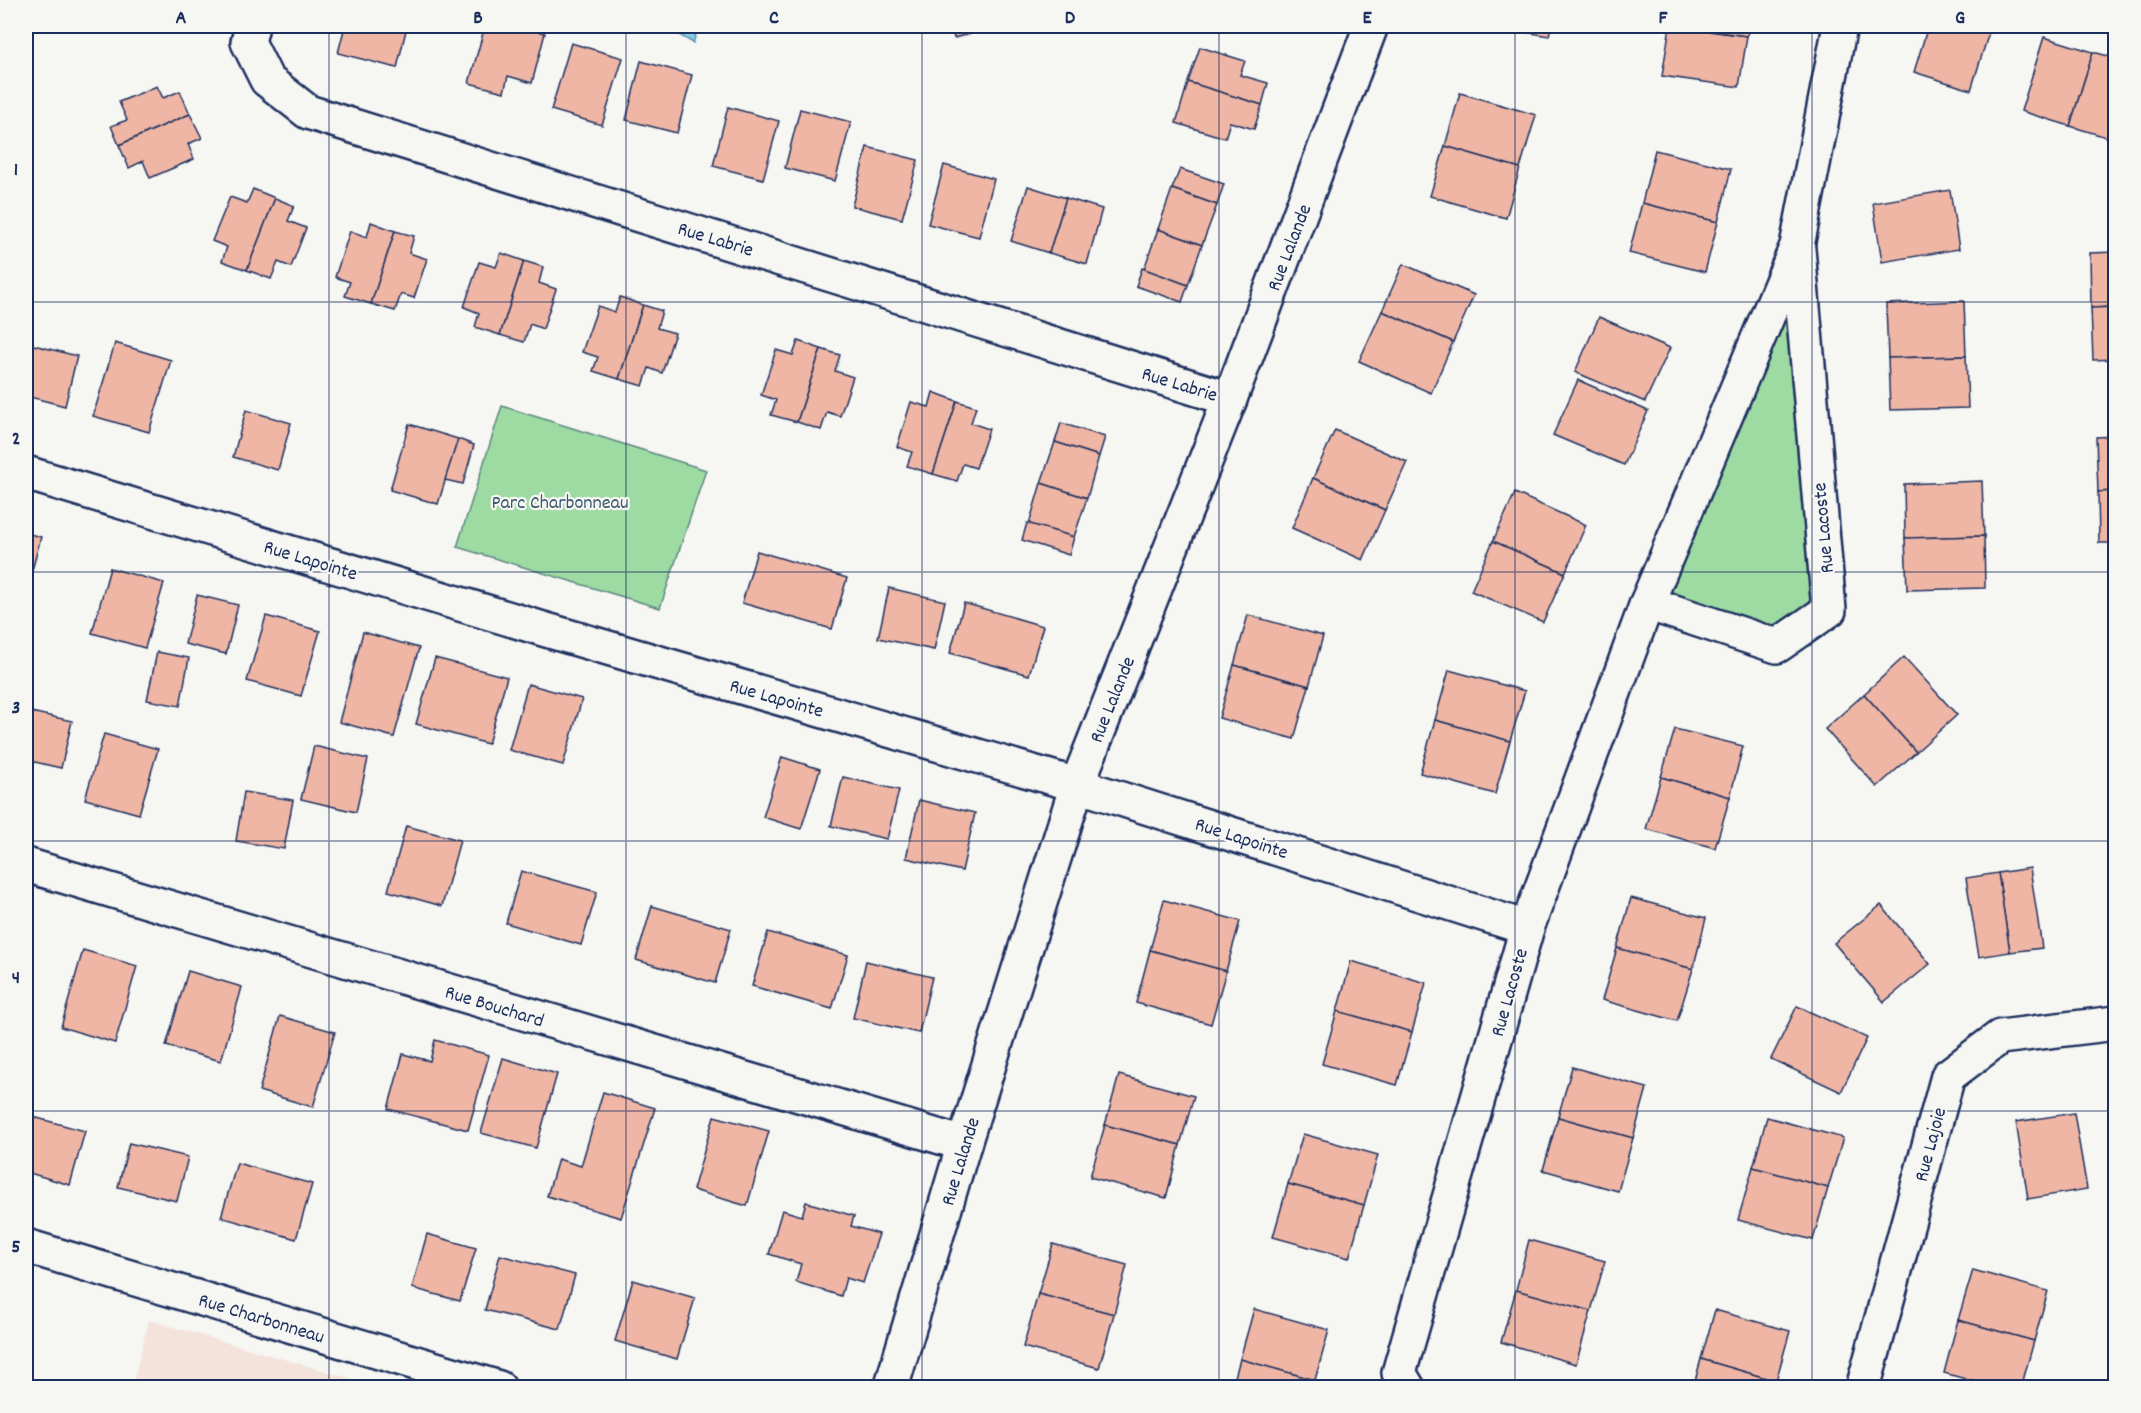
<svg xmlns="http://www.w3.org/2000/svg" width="2141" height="1413" viewBox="0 0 2141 1413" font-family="Dekko,sans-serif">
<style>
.built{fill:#f4e3db}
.green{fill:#9ddba3;stroke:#5c8580;stroke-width:1.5}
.water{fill:#81cde1;stroke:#588ead;stroke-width:1.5}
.building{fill:#efb6a5;stroke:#1b2f5e;stroke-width:1.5}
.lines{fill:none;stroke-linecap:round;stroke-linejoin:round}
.street-casing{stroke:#1b2f5e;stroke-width:38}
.street{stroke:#f6f6f2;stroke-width:33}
.grid{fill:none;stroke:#1b2f5e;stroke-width:1.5;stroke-opacity:0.55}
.labels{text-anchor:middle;stroke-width:4.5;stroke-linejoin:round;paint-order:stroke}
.street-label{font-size:20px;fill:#1b2f5e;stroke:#f6f6f2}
.park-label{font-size:20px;fill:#3c5a6f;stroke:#f6f6f2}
.neatline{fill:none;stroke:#1b2f5e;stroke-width:2}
.grid-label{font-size:20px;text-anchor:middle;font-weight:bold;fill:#1b2f5e}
</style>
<rect width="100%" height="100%" fill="#f6f6f2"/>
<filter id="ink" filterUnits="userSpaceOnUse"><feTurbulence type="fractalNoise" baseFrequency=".0167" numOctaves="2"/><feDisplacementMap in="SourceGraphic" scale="12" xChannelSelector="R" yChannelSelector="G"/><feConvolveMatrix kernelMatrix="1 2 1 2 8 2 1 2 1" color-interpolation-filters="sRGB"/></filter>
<g filter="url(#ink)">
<!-- built -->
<path class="built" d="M 149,1320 L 380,1387 L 132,1387 Z"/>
<!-- green -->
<g class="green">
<path d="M 1797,246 L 1829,610 L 1777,646 L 1647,603 Z"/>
<path d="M 502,406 L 706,470 L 660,608 L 457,547 Z"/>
</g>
<!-- water -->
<path class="water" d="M 654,26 L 699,26 L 693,43 L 669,29 L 656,32 Z"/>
<!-- building -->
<g class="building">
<path d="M 345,26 L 407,26 L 397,68 L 338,53 Z"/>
<path d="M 485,26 L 517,26 L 545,33 L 532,83 L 508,76 L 504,92 L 469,83 Z"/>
<path d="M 950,26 L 999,26 L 954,38 Z"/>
<path d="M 1488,26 L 1551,26 L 1549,36 Z"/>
<path d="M 1670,26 L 1747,36 L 1739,87 L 1662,76 Z"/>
<path d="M 1677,26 L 1749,26 L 1747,36 Z"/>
<path d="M 1928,26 L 1991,26 L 1971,90 L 1914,72 Z"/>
<path d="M 2044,37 L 2093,52 L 2070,126 L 2021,111 Z"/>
<path d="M 571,43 L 623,58 L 602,125 L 551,110 Z"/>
<path d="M 1200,47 L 1245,61 L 1240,75 L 1268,83 L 1262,105 L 1188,82 Z"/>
<path d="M 2093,52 L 2116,58 L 2116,140 L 2070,126 Z"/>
<path d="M 641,61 L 692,75 L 677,133 L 626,120 Z"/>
<path d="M 1188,82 L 1262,105 L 1254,129 L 1230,122 L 1225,138 L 1176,123 Z"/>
<path d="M 157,86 L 163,98 L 180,91 L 190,114 L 119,145 L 111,126 L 127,120 L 119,102 Z"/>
<path d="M 1460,93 L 1536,115 L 1520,168 L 1445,146 Z"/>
<path d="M 728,107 L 779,121 L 763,179 L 713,166 Z"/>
<path d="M 800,109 L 851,122 L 835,181 L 785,168 Z"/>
<path d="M 190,114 L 202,138 L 188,144 L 194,159 L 150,178 L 143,161 L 129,168 L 119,145 Z"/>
<path d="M 1445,146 L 1520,168 L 1506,218 L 1430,196 Z"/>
<path d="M 867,147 L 918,160 L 902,219 L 852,206 Z"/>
<path d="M 1655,150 L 1731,169 L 1718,222 L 1642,203 Z"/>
<path d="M 944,165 L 994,179 L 979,237 L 928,224 Z"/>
<path d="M 1180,169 L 1224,184 L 1217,205 L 1172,189 Z"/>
<path d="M 1028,186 L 1066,198 L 1049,253 L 1011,241 Z"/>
<path d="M 253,189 L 275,198 L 247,270 L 222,261 L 227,247 L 212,241 L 230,197 L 247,203 Z"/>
<path d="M 1172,189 L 1217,205 L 1202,245 L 1158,229 Z"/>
<path d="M 1950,190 L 1959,249 L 1882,262 L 1873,203 Z"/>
<path d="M 275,198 L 294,206 L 288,221 L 306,228 L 291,267 L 278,262 L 271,279 L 247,270 Z"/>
<path d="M 1066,198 L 1102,209 L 1087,264 L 1049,253 Z"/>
<path d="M 1642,203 L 1718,222 L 1705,272 L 1629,253 Z"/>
<path d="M 371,222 L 395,231 L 371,304 L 345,296 L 350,282 L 335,277 L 350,231 L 367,237 Z"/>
<path d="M 1158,229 L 1202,245 L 1188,285 L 1144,269 Z"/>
<path d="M 395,231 L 414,236 L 409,253 L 427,259 L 414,298 L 401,294 L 395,311 L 371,304 Z"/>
<path d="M 2116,252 L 2116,307 L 2091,308 L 2090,253 Z"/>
<path d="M 501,253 L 524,261 L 500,335 L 475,327 L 479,313 L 464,307 L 479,262 L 496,267 Z"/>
<path d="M 524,261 L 543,267 L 539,283 L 556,289 L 543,329 L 530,324 L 524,342 L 500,335 Z"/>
<path d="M 1403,264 L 1474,295 L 1453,342 L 1382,311 Z"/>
<path d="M 1142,268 L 1188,285 L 1182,302 L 1136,286 Z"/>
<path d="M 620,297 L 643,305 L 619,379 L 593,371 L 598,357 L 582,352 L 598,306 L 615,312 Z"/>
<path d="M 1964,301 L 1966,356 L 1888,358 L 1886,304 Z"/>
<path d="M 643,305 L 662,311 L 657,328 L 675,333 L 662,373 L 649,368 L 643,386 L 619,379 Z"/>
<path d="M 2116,307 L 2116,359 L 2093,360 L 2091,308 Z"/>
<path d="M 1382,311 L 1453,342 L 1431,393 L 1359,361 Z"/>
<path d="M 1599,317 L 1670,348 L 1645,402 L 1575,372 Z"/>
<path d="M 798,341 L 821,349 L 797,422 L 771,415 L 776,400 L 761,395 L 776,350 L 793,355 Z"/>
<path d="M 26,343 L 77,356 L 65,406 L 26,396 Z"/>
<path d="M 115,343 L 171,360 L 149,432 L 93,416 Z"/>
<path d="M 821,349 L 840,355 L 835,371 L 853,377 L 840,416 L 827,412 L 821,430 L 797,422 Z"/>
<path d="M 1966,356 L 1968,408 L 1890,410 L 1888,358 Z"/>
<path d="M 1578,380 L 1648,411 L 1624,465 L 1553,435 Z"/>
<path d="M 933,392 L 957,401 L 933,474 L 907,466 L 912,452 L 897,447 L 911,402 L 929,407 Z"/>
<path d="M 957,401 L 976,407 L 971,423 L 989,429 L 976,468 L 963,464 L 957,481 L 933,474 Z"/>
<path d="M 246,410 L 291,423 L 278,470 L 233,457 Z"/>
<path d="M 1061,423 L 1105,437 L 1099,456 L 1055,442 Z"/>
<path d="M 409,424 L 458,439 L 438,504 L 390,490 Z"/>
<path d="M 1335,430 L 1407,462 L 1385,510 L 1313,478 Z"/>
<path d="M 2116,436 L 2116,491 L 2098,492 L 2096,437 Z"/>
<path d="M 458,439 L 474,445 L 463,484 L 445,480 Z"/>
<path d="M 1055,442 L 1099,456 L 1087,498 L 1041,483 Z"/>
<path d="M 1313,478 L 1385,510 L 1363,560 L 1292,528 Z"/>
<path d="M 1982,481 L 1984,536 L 1905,538 L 1904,484 Z"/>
<path d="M 1041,483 L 1087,498 L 1074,537 L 1029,524 Z"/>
<path d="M 2116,491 L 2116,543 L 2099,543 L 2098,492 Z"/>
<path d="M 1515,493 L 1586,525 L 1565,573 L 1493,541 Z"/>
<path d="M 1027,523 L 1074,537 L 1069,555 L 1022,540 Z"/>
<path d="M 26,533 L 41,537 L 26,593 Z"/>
<path d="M 1984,536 L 1985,588 L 1907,590 L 1905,538 Z"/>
<path d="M 1493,541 L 1565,573 L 1543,622 L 1471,591 Z"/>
<path d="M 757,551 L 847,578 L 832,629 L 742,603 Z"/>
<path d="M 110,568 L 164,583 L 145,648 L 92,633 Z"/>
<path d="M 889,588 L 945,601 L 934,650 L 878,638 Z"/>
<path d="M 197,595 L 238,605 L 226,654 L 185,644 Z"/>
<path d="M 964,603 L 1043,626 L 1029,675 L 950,653 Z"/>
<path d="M 1248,615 L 1323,636 L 1309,686 L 1234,665 Z"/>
<path d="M 266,616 L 320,631 L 301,696 L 247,681 Z"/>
<path d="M 363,632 L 419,648 L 394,737 L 339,722 Z"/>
<path d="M 157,652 L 189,658 L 180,706 L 147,700 Z"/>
<path d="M 1904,657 L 1957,715 L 1916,752 L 1864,694 Z"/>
<path d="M 435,658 L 507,677 L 488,744 L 416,724 Z"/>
<path d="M 1234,665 L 1309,686 L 1294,739 L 1219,718 Z"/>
<path d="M 1449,670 L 1525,691 L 1510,741 L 1435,720 Z"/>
<path d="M 528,684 L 582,699 L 563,765 L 509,750 Z"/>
<path d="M 1864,694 L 1916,752 L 1877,787 L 1825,729 Z"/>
<path d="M 31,712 L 72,721 L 61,768 L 26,760 L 26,737 Z"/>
<path d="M 1435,720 L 1510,741 L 1495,794 L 1420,773 Z"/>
<path d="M 1675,729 L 1743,746 L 1730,797 L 1661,777 Z"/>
<path d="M 104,734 L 158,749 L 139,814 L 85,799 Z"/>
<path d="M 314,746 L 368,759 L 356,812 L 301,799 Z"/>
<path d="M 782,757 L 820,769 L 801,829 L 763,817 Z"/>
<path d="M 843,777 L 899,790 L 887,839 L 831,826 Z"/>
<path d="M 1661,777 L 1730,797 L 1715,848 L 1646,829 Z"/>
<path d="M 244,792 L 293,800 L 284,849 L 236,841 Z"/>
<path d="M 919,800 L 975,813 L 962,871 L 906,858 Z"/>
<path d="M 406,826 L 460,840 L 442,906 L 388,891 Z"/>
<path d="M 2030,868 L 2042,948 L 2010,952 L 1998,873 Z"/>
<path d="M 521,871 L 597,892 L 581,945 L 506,923 Z"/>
<path d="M 1998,873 L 2010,952 L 1979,957 L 1966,878 Z"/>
<path d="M 1631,898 L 1706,918 L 1693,969 L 1617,948 Z"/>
<path d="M 1164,900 L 1240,921 L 1226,971 L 1150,950 Z"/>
<path d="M 1881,905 L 1930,964 L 1884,1002 L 1834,943 Z"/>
<path d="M 652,906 L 731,929 L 715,983 L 636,960 Z"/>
<path d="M 768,932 L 848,955 L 832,1009 L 752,986 Z"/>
<path d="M 1617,948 L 1693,969 L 1677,1021 L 1602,1000 Z"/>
<path d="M 83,950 L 137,966 L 115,1043 L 61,1027 Z"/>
<path d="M 1150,950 L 1226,971 L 1211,1024 L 1136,1003 Z"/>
<path d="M 866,961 L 932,977 L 919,1033 L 853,1018 Z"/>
<path d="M 1351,961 L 1426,983 L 1412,1032 L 1337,1011 Z"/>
<path d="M 188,971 L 242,987 L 221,1061 L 166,1046 Z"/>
<path d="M 1797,1006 L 1867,1038 L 1841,1092 L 1771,1059 Z"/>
<path d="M 1337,1011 L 1412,1032 L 1397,1085 L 1322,1064 Z"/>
<path d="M 280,1016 L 335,1032 L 313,1107 L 259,1091 Z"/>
<path d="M 435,1040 L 489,1055 L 468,1130 L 388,1109 L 403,1054 L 430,1061 Z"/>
<path d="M 503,1058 L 557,1074 L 536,1148 L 481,1133 Z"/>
<path d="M 1572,1067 L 1647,1088 L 1633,1138 L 1558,1117 Z"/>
<path d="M 1119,1075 L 1194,1096 L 1180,1145 L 1105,1125 Z"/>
<path d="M 603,1092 L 655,1108 L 621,1218 L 547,1196 L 558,1159 L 581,1166 Z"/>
<path d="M 2074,1113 L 2087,1189 L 2028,1199 L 2016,1122 Z"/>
<path d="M 26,1115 L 85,1131 L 70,1185 L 26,1172 Z"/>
<path d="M 714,1116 L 769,1131 L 747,1206 L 693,1190 Z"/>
<path d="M 1558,1117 L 1633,1138 L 1618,1191 L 1543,1170 Z"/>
<path d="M 1767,1117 L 1843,1138 L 1828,1188 L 1753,1167 Z"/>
<path d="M 1105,1125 L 1180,1145 L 1166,1198 L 1090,1177 Z"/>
<path d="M 1303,1134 L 1378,1155 L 1364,1205 L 1288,1184 Z"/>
<path d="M 129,1143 L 188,1157 L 177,1201 L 118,1187 Z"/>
<path d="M 237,1163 L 312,1184 L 296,1239 L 221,1217 Z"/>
<path d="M 1753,1167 L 1828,1188 L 1813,1240 L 1738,1220 Z"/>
<path d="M 1288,1184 L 1364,1205 L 1349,1258 L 1273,1237 Z"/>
<path d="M 806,1202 L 854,1216 L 851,1226 L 879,1234 L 863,1283 L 846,1278 L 841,1296 L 796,1282 L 801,1264 L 769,1254 L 782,1210 L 802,1216 Z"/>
<path d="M 427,1234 L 476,1248 L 460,1301 L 412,1288 Z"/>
<path d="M 1529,1240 L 1605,1261 L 1591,1311 L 1516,1290 Z"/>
<path d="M 1053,1244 L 1127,1265 L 1114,1314 L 1038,1294 Z"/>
<path d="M 500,1255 L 575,1275 L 560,1329 L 485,1310 Z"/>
<path d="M 1973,1270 L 2048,1291 L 2034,1341 L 1958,1320 Z"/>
<path d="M 633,1280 L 695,1298 L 677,1359 L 615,1341 Z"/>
<path d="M 1516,1290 L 1591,1311 L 1576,1364 L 1501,1342 Z"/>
<path d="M 1038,1294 L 1114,1314 L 1099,1368 L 1023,1347 Z"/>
<path d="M 1254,1309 L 1329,1330 L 1315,1380 L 1240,1359 Z"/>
<path d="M 1715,1310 L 1790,1331 L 1776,1381 L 1701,1359 Z"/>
<path d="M 1958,1320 L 2034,1341 L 2021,1388 L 1998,1388 L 1944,1373 Z"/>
<path d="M 1240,1359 L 1315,1380 L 1313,1388 L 1232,1388 Z"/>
<path d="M 1701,1359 L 1776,1381 L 1774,1388 L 1693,1388 Z"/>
</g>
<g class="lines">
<!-- street casing -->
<g class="street-casing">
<g id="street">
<path d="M 252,26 L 248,42 L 267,80 L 308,112 L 1230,399"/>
<path d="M 26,473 L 543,629 L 1077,785 L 1527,928"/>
<path d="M 1647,603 L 1777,646 L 1829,610 L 1798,249"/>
<path d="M 26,865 L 964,1144"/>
<path d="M 26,1246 L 499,1388"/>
<path d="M 891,1388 L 964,1144 L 1077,785 L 1230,399 L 1371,26"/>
<path d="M 1408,1388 L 1399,1373 L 1527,928 L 1647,603 L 1797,246 L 1840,26"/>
<path d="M 1863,1388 L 1948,1076 L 2000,1037 L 2116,1023"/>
</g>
</g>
<!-- street -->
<use href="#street" class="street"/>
</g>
</g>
<!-- grid -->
<path class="grid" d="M 329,26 L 329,1388M 626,26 L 626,1388M 922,26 L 922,1388M 1219,26 L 1219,1388M 1515,26 L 1515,1388M 1812,26 L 1812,1388M 26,302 L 2116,302M 26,572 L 2116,572M 26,841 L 2116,841M 26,1111 L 2116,1111"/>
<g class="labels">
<!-- street labels -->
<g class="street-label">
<text transform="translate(716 238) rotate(17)" y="7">Rue Labrie</text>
<text transform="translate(1288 247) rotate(-69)" y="7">Rue Lalande</text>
<text transform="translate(1180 383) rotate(17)" y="7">Rue Labrie</text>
<text transform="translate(1822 528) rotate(-95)" y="7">Rue Lacoste</text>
<text transform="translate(311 559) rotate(17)" y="7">Rue Lapointe</text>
<text transform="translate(777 697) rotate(16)" y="7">Rue Lapointe</text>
<text transform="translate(1111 699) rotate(-68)" y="7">Rue Lalande</text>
<text transform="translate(1242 837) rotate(18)" y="7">Rue Lapointe</text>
<text transform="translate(1508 992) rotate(-74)" y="7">Rue Lacoste</text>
<text transform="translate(495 1005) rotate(17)" y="7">Rue Bouchard</text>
<text transform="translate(1929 1144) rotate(-75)" y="7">Rue Lajoie</text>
<text transform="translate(959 1161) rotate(-73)" y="7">Rue Lalande</text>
<text transform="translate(262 1317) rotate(17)" y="7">Rue Charbonneau</text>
</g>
<!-- park labels -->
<g class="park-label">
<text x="560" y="508">Parc Charbonneau</text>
</g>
</g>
<!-- margin -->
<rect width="2141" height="1413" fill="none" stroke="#f6f6f2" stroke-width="66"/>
<rect x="33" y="33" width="2075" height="1347" class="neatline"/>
<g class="grid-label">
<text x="181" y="23">A</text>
<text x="478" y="23">B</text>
<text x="774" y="23">C</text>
<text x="1070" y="23">D</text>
<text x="1367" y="23">E</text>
<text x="1663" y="23">F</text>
<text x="1960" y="23">G</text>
<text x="16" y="175">1</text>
<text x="16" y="444">2</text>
<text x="16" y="713">3</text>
<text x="16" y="983">4</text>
<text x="16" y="1252">5</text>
</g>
</svg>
